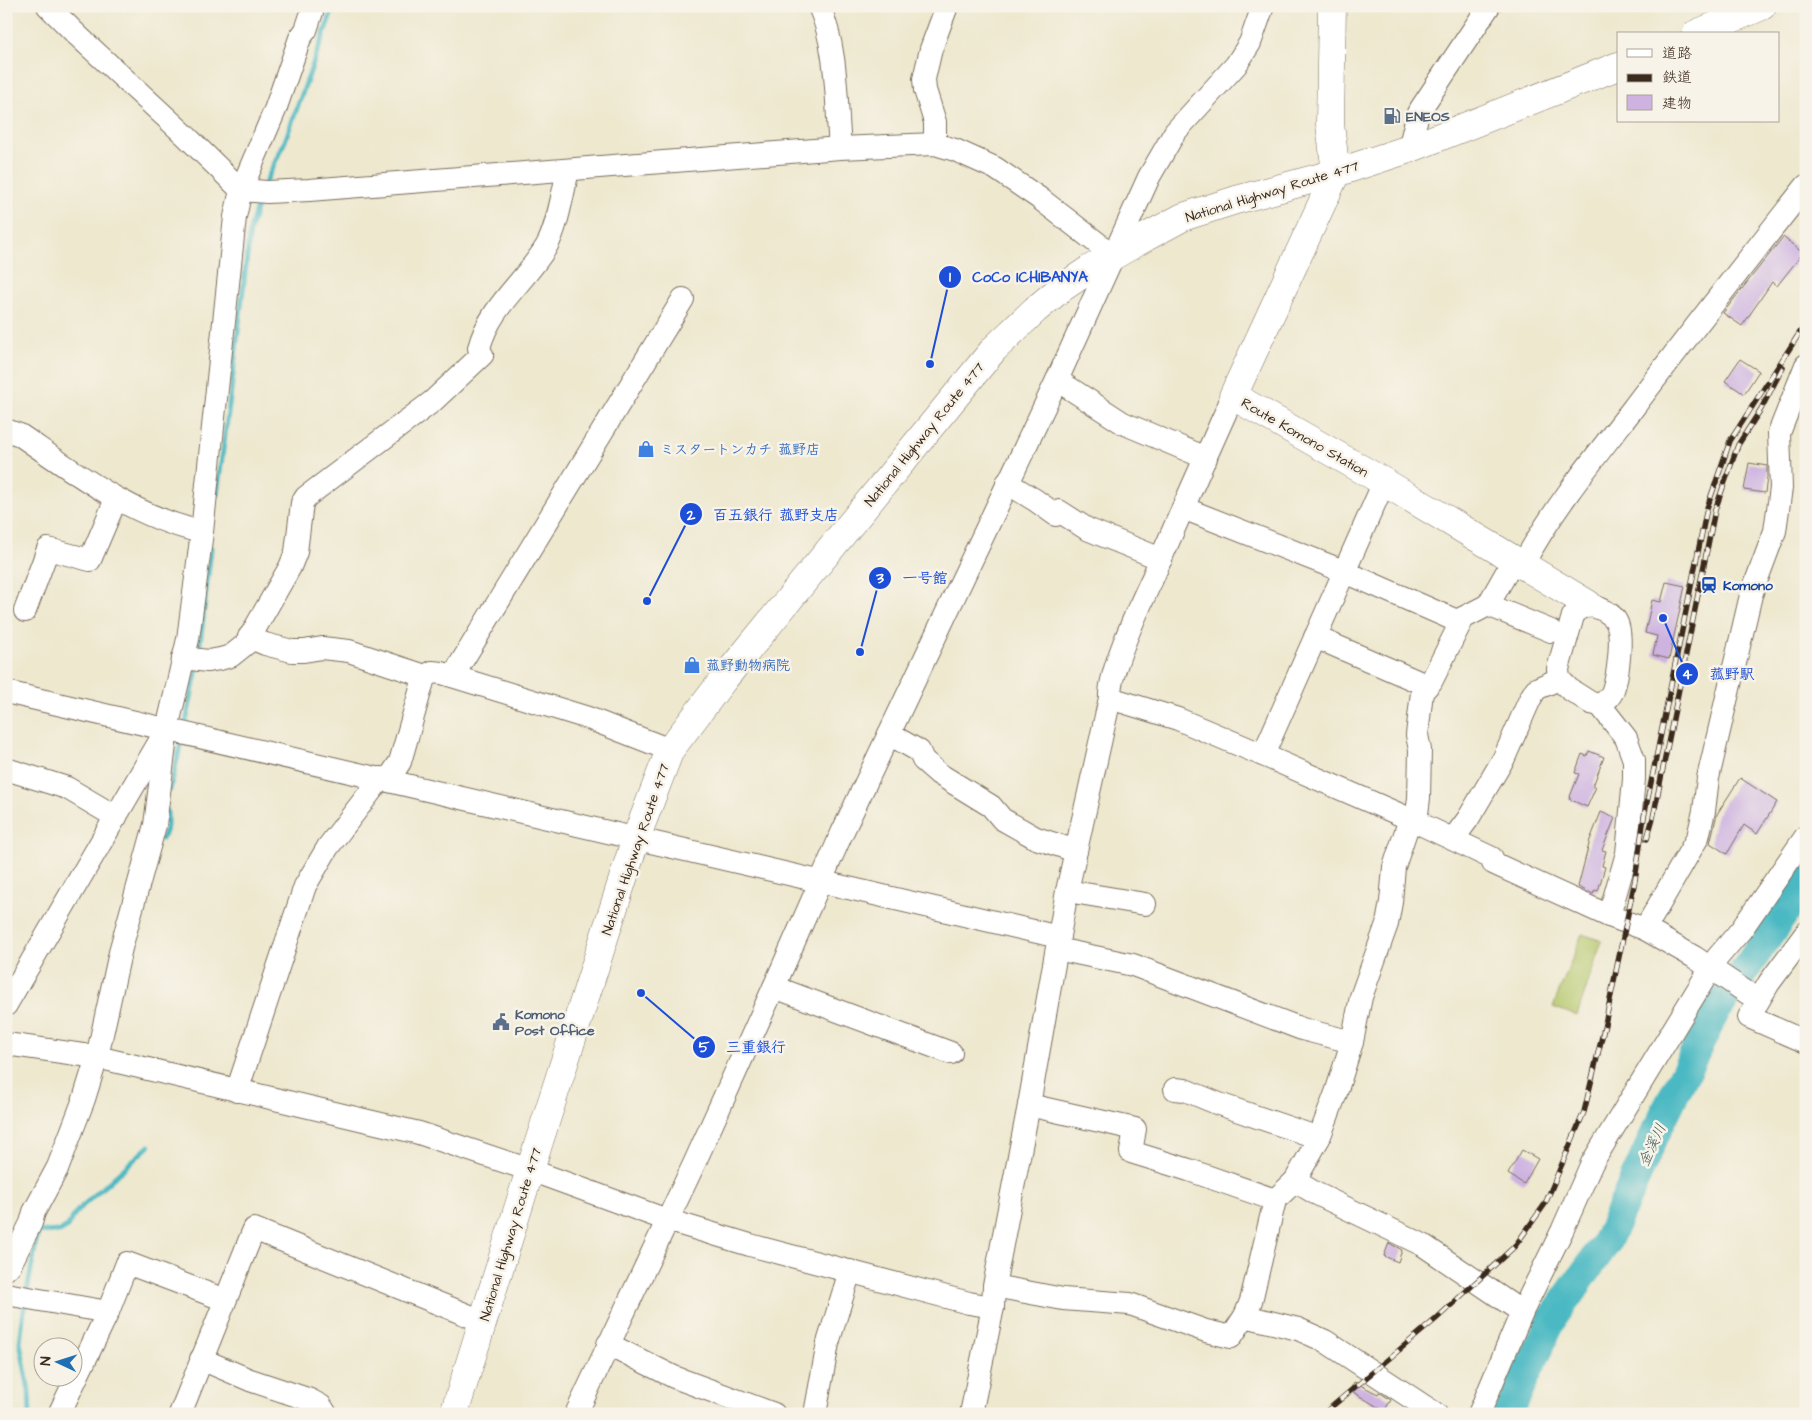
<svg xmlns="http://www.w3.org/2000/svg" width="1812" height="1420" viewBox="0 0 1812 1420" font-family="'Architects Daughter','Klee One',sans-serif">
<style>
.green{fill:#b5c76b;stroke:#787844}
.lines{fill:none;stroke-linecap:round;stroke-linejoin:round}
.stream{stroke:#4bb9c3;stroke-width:5}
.river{stroke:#4bb9c3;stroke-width:30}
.building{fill:#ceb3e1}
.minor-casing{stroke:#7a6c5c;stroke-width:24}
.major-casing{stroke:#7a6c5c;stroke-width:29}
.highway-casing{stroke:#7a6c5c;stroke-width:29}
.minor{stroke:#fff;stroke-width:22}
.major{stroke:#fff;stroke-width:28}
.highway{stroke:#fff;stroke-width:28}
.rail-casing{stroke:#3b2a1e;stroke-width:5.5}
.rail{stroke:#f7f3e8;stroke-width:4;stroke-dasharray:11;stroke-linecap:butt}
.labels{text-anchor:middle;stroke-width:5;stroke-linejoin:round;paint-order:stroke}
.service-label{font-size:14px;font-weight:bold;fill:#4e5e75;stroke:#f7f3e8;text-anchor:start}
.street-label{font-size:14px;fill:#3b2a1e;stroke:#f7f3e8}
.shop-label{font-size:14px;font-weight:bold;fill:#366cbe;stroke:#f7f3e8;text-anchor:start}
.transit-label{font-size:14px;font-weight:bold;fill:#164399;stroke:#f7f3e8;text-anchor:start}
.water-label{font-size:15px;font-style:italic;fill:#415c58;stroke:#f7f3e8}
.leader{fill:none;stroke:#1d4ed8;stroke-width:2}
.callout-dot{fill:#1d4ed8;stroke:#f7f3e8;stroke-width:2}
.mark-label{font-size:15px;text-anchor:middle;font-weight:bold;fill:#fff}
.callout-label{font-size:15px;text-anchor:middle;font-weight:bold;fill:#1d4ed8;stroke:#f7f3e8;stroke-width:5;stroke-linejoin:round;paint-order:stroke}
</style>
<rect width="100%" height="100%" fill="#f7f3e8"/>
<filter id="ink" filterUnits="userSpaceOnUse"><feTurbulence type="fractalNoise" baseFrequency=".02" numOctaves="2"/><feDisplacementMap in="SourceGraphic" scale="10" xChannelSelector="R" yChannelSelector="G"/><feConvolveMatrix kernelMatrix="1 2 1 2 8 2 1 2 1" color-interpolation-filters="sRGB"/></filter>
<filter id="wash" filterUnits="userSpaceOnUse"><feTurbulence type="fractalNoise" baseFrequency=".0096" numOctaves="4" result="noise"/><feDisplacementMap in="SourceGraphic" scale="20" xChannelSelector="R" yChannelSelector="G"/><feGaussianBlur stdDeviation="1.12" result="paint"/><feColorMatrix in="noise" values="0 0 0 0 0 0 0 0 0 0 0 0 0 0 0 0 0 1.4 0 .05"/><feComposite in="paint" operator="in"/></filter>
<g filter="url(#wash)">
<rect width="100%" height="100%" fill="#eee8cf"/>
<!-- green -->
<path class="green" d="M 1582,934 L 1602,941 L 1577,1016 L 1553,1007 Z"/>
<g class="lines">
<!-- stream -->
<g class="stream">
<path d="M 264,186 L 285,141 L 334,6"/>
<path d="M 217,494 L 231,391 L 250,230 L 260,196"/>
<path d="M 199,653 L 211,548"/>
<path d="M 185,727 L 198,664"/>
<path d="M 170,790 L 182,738"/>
<path d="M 162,839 L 167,826 L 167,811"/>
<path d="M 27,1292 L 38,1232 L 61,1231 L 66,1228 L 78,1210 L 149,1146"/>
<path d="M 25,1303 L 20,1342 L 29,1391 L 30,1414"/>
</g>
<!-- river -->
<path class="river" d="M 1508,1414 L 1553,1317 L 1606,1243 L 1660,1123 L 1714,1014 L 1806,882"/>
</g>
<g id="blocks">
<!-- building -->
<g class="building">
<path d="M 1783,237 L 1803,253 L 1777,286 L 1772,282 L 1742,326 L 1723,313 Z"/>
<path d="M 1740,359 L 1759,371 L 1744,394 L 1725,381 Z"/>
<path d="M 1749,463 L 1767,466 L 1767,477 L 1765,493 L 1744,490 Z"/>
<path d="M 1666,582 L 1685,586 L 1669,659 L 1653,655 L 1657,636 L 1645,633 L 1652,600 L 1661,602 Z"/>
<path d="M 1589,751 L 1604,757 L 1593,786 L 1596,787 L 1587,807 L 1569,799 L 1579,774 L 1575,773 L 1582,754 L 1587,756 Z"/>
<path d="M 1740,778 L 1777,802 L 1757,834 L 1744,825 L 1727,854 L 1710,843 L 1717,814 Z"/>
<path d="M 1601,812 L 1615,818 L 1602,850 L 1606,851 L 1602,866 L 1605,867 L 1598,891 L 1595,890 L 1593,894 L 1578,887 L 1590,840 Z"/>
<path d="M 1522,1150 L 1538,1159 L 1524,1184 L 1508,1174 Z"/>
<path d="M 1389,1243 L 1402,1250 L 1398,1262 L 1384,1256 Z"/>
<path d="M 1354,1382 L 1378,1394 L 1379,1392 L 1391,1400 L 1384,1411 L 1350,1390 Z"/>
</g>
</g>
</g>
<g filter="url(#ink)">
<use href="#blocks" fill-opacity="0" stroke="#7a6c5c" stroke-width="1"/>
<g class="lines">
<!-- minor casing -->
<g class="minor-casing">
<g id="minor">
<path d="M 48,6 L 77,35 L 185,135 L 241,190 L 267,192 L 309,190 L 840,148 L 935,144 L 955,150 L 995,168 L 1039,198 L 1114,256"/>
<path d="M 819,6 C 838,49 836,102 840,148"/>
<path d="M 935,144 L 935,122 L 925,90 L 924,79 L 931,49 L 947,6"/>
<path d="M 1409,149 L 1418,113 L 1489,6"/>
<path d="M 1057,380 L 1123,423 L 1206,458"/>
<path d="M 6,430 L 20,435 C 77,474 133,517 202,532"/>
<path d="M 1007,483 L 1035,500 L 1056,515 L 1059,511 L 1087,529 L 1161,559"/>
<path d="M 1183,508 L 1343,571 L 1457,621 L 1488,605 L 1513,561"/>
<path d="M 1522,566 C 1552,510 1592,461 1631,411 C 1688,335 1747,261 1806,186"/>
<path d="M 1588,604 C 1599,608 1612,612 1617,623 C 1623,637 1618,676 1613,690 C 1611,697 1606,701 1600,705 L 1591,703 L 1569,689 L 1559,679 L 1558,669 L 1573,616 L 1579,608 Z"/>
<path d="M 1488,605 L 1551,631"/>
<path d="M 25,611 L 48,549 L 90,560 L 116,499"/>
<path d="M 249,637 L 265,644 L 292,651 L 304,651 L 322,648 L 349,651 L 422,675 L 424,678"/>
<path d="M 1315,637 L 1426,685"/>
<path d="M 183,658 L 208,661 L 220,659 L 231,656 L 246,644 L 290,567 L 296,552 L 302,503 L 306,497 L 433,401 L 482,355 L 479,348 C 490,306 524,283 546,247 C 557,229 563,192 568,170"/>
<path d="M 453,676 L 683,299"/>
<path d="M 6,692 L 1059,937"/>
<path d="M 1110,698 L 1178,719 L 1263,755 L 1410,819 L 1492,858 L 1493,863 L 1609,916 L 1645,929 L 1694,957 L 1752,996 L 1757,1002"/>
<path d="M 1600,705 L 1626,738 L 1634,760 L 1634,779 L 1627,853 L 1609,916"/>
<path d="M 889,734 L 919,751 L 923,760 L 939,774 L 991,806 L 1002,819 L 1036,838 L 1076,851"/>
<path d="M 1263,755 L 1384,482"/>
<path d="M 6,769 L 67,788 L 116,817"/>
<path d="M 388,780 L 400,762 L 424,678 L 432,672 L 442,673 L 588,718 L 670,750"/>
<path d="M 1416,822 L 1419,798 L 1420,750 L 1417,735 L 1422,692 L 1431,682 L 1463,618"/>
<path d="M 1453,839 L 1468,819 L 1504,758 L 1530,699 L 1536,689 L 1559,679"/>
<path d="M 1067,891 L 1145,904"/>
<path d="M 1645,929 L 1698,837 L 1704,811 L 1708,778 L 1751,595 L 1775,531 L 1781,488 L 1779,433 L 1806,365"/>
<path d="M 1806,933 L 1769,983 L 1749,1017 L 1806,1042"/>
<path d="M 1057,949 L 1133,965 L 1302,1029 L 1352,1042"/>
<path d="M 774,987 L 951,1053"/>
<path d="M 6,1005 L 161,739"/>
<path d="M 6,1044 L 97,1057 L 419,1133 L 530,1170 L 667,1220 L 750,1245 L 969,1303 L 993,1307"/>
<path d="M 1175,1089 L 1185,1090 L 1219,1104 L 1319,1138"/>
<path d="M 237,1091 L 305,886 L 328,847 L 381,778"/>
<path d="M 1029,1105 L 1135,1129 L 1131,1152 L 1189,1170 L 1275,1200"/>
<path d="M 1295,1181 L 1315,1193 L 1423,1245 L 1522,1312"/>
<path d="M 6,1269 L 10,1265 L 31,1223 L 34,1212 L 58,1167 L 84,1099 L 97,1057 L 121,948 L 155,825 L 167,729 L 188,639 L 202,532 L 235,217 L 241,190 L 275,110 L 300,38 L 306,30 L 314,6"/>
<path d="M 994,1286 L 1063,1299 L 1130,1304 L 1206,1331 L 1231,1337 L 1245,1316 L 1251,1301 L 1275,1200 L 1295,1181 L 1319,1138 L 1336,1093 L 1352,1042 L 1361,997 L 1387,924 L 1391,902 L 1394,867 L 1410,819"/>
<path d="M 6,1294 L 108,1312"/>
<path d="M 1245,1316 L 1298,1329 L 1325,1341 L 1436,1414"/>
<path d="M 608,1344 L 674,1377 L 774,1414"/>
<path d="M 201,1359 L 250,1380 L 310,1400 L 321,1406 L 326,1414"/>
<path d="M 59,1414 L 108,1312 L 127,1263 L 225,1300"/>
<path d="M 180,1414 L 254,1229 L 482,1321"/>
<path d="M 576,1414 L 694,1164 L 774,987 L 842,833 L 1057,380 L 1149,177 L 1175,132 L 1236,65 L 1250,43 L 1263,6"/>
<path d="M 815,1414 L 828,1343 L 850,1271"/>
<path d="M 971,1414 L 993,1307 L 994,1286 L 1029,1105 L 1067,891 L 1110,698 C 1108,672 1141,603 1153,577 C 1179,516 1206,456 1233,396"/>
<path d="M 1479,1414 L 1522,1312 L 1562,1231 L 1592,1163 L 1717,958 L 1741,930 L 1806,836"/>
</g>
</g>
<!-- major casing -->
<g class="major-casing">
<path id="major" d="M 1332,6 L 1330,124 L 1336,173 L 1233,396 L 1384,482 L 1588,604"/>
</g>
<!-- highway casing -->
<g class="highway-casing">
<g id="highway">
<path d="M 1696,34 L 1762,6"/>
<path d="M 454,1414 L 530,1170 L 636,838 L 670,750 L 723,680 L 994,349 L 1035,310 L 1059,290 L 1090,269 L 1146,237 L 1183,217 L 1236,200 L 1336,173 L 1409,149 L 1618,66"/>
</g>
</g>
<!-- minor -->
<use href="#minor" class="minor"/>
<!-- major -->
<use href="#major" class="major"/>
<!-- highway -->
<use href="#highway" class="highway"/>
<!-- rail casing -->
<g class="rail-casing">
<g id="rail">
<path d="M 1647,839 L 1653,818 L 1715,510 L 1738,445 L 1761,409 L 1783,367"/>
<path d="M 1323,1414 L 1436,1319 L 1515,1246 L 1545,1204 L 1584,1112 L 1605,1024 L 1635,880 L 1644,817 L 1707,508 L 1730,441 L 1806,323"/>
</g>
</g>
<!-- rail -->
<use href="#rail" class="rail"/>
</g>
</g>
<!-- icons -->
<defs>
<g id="fuel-bare" transform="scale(1.35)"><path d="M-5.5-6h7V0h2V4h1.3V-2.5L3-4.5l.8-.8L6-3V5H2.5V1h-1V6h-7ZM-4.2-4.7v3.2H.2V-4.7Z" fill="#5c6f8a" stroke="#f7f3e8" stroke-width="2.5" paint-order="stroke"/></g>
<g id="shop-bare" transform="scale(1.35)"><path d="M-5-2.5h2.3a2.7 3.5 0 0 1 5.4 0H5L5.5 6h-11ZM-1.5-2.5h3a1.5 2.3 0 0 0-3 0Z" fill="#3f7fe0" stroke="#f7f3e8" stroke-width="2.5" paint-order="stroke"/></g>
<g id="station-bare" transform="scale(1.35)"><path d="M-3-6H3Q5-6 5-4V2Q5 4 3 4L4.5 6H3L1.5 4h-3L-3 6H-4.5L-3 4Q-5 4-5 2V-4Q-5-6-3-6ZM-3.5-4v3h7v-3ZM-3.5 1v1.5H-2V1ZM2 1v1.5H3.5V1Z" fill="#1a4fb4" stroke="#f7f3e8" stroke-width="2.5" paint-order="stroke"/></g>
<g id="civic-bare" transform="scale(1.35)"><path d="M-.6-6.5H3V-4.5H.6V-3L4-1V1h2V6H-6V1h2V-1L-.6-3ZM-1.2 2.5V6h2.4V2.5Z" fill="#5c6f8a" stroke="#f7f3e8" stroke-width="2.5" paint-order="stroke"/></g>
</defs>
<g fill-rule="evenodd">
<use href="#fuel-bare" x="1392" y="116"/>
<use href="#shop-bare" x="646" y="449"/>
<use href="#station-bare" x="1709" y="585"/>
<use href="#shop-bare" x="692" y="665"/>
<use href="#civic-bare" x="501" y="1022"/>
</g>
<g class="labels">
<!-- service labels -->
<g class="service-label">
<text x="1406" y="121">ENEOS</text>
<text x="515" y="1019">Komono<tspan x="515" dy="16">Post Office</tspan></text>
</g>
<!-- street labels -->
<g class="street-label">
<text transform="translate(1272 191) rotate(-17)" y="5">National Highway Route 477</text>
<text transform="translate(924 434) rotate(-51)" y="5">National Highway Route 477</text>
<text transform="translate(1305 437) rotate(30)" y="5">Route Komono Station</text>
<text transform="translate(635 849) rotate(-71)" y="5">National Highway Route 477</text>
<text transform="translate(510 1234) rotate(-73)" y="5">National Highway Route 477</text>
</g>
<!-- shop labels -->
<g class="shop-label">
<text x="660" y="454">ミスタートンカチ 菰野店</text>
<text x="706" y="670">菰野動物病院</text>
</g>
<!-- transit labels -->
<g class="transit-label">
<text x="1723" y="590">Komono</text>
</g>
<!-- water labels -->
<g class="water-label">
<text transform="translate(1652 1145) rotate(-65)" y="5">金溪川</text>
</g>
</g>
<!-- callouts -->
<path class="leader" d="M930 364L950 277M647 601L691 514M860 652L880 578M1663 618L1687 674M641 993L704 1047"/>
<g class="callout-dot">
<circle cx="930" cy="364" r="5"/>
<circle cx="647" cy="601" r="5"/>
<circle cx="860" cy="652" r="5"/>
<circle cx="1663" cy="618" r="5"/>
<circle cx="641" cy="993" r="5"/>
<circle cx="950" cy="277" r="12"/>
<circle cx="691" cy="514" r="12"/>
<circle cx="880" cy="578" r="12"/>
<circle cx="1687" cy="674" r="12"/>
<circle cx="704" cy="1047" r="12"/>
</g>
<g class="mark-label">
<text x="950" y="282">1</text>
<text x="691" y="520">2</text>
<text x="880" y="583">3</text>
<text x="1687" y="679">4</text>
<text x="704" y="1052">5</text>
</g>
<g class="callout-label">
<text x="1030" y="282">CoCo ICHIBANYA</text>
<text x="776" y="520">百五銀行 菰野支店</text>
<text x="925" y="583">一号館</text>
<text x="1732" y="679">菰野駅</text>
<text x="756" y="1052">三重銀行</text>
</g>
<!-- margin -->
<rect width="1812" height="1420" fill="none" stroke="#f7f3e8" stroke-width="25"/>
<!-- legend -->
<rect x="1617" y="32" width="162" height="90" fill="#f7f3e8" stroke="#aca397"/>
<rect x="1627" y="49" width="25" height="8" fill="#ffffff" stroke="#aca397"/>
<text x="1662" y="58" font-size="15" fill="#3b2a1e">道路</text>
<rect x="1627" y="74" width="25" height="8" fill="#3b2a1e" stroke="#aca397"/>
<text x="1662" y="82" font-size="15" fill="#3b2a1e">鉄道</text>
<rect x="1627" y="95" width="25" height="15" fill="#ceb3e1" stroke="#aca397"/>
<text x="1662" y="108" font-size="15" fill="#3b2a1e">建物</text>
<!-- north arrow -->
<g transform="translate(58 1362) rotate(274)"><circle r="24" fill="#f7f3e8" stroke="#aca397"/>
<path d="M0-4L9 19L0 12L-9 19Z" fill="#1f6fb2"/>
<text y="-8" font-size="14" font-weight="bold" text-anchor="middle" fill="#3b2a1e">N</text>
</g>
</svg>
